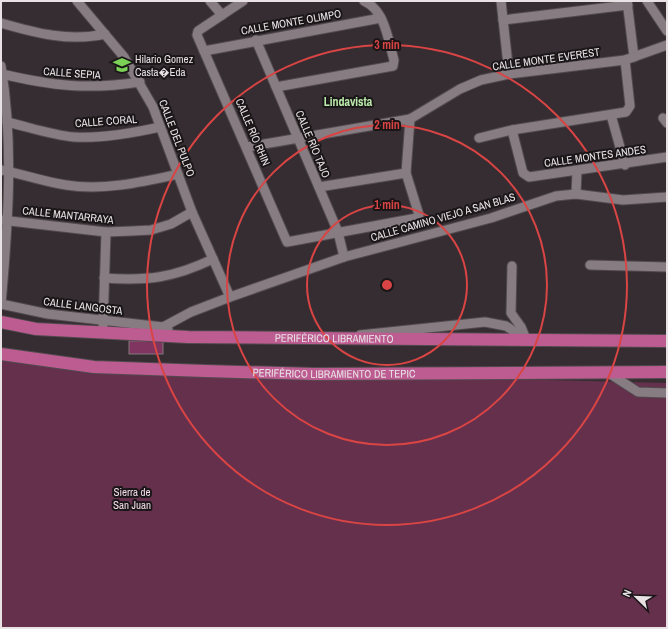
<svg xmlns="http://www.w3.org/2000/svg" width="668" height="629" viewBox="0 0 668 629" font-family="'Archivo Narrow',sans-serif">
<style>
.green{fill:#64304c}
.building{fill:#803560;stroke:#83797d}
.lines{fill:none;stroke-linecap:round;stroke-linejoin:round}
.minor-casing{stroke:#524a4e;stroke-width:11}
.highway-casing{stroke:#524a4e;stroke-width:14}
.minor{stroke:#867c81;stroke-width:9}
.highway{stroke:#bd5c91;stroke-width:12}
.ring{fill:none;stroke:#d94444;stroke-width:2}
.labels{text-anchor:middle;stroke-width:4;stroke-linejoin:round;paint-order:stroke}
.street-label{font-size:11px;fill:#e8e2e5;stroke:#1a1618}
.poi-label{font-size:11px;fill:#e8e2e5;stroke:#1a1618;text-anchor:start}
.park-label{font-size:11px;fill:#f1dae5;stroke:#1a1618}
.neighbourhood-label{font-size:12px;font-weight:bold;fill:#bcecab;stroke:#1a1618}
.centre{fill:#d94444;stroke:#1a1618;stroke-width:2}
.ring-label{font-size:12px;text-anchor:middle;font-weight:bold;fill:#d94444;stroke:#1a1618;stroke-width:4;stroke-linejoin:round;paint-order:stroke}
</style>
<rect width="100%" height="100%" fill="#352d31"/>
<!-- green -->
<path class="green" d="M 1,360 L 298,374 L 667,383 L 667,628 L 1,628 Z"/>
<!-- building -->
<rect class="building" x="129" y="341" width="34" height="13"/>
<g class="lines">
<!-- minor casing -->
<g class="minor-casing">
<g id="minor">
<path d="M 77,1 L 124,57 L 153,107 L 192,212 L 230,297"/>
<path d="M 210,1 L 222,15"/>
<path d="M 243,1 L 198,31 L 197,35 L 287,242 L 417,218 L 419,215 L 406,173 L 410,119"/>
<path d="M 501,1 L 509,74"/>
<path d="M 627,1 L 634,57"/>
<path d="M 647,1 L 667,31"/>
<path d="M 503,20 L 628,5"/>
<path d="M 1,23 C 36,33 69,42 105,34"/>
<path d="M 256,40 L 338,232 L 344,257"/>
<path d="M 204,51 L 381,18"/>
<path d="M 1,66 C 14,145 8,225 1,304"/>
<path d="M 2,74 C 53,86 88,90 140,82"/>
<path d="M 276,87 L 393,66 L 394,60 C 388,40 385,10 364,1"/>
<path d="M 611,115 L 625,165"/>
<path d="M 663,118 L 667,123"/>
<path d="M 7,122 C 29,127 51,135 74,137 C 102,139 133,133 160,127"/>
<path d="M 512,130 L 523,173 L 529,177 L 667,157"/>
<path d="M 479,138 L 512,130 L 626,112 L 630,106 L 625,60"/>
<path d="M 247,147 L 410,119 L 460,89 L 481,80 L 509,74 L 625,60 L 667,45"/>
<path d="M 1,170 C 23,174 44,182 66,185 C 103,191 142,182 178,174"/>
<path d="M 319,187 L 406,173"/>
<path d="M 576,194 L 577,171"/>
<path d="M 1,220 L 106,232 L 132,231 L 151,230 L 171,224 L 192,212"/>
<path d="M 590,265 L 667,267"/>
<path d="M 512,266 L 511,313 L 521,327 L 526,339"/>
<path d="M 104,278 C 148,281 173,278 213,259"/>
<path d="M 1,304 L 48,314 L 163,327 L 168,329"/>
<path d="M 103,327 L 106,232"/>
<path d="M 163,327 L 191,312 L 230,297 L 344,257 L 491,218 L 556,196 L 576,194 L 623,200 L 667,197"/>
<path d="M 360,335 L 485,322 L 506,326 L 526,339"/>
<path d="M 607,372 L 638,392 L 667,393"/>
</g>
</g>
<!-- highway casing -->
<g class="highway-casing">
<g id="highway">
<path id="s1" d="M 1,322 L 36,329 L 188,337 L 667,341"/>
<path id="s2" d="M 1,354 L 94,367 L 205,371 L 315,374 L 667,372"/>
</g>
</g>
<!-- minor -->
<use href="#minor" class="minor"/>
<!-- highway -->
<use href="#highway" class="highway"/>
</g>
<!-- distance rings -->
<g class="ring">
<circle cx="387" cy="285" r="80"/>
<circle cx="387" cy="285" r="160"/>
<circle cx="387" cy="285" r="240"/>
</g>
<!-- icons -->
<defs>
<g id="school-bare" transform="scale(1.38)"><path d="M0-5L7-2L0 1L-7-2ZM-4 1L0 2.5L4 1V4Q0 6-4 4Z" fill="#7ad156" stroke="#1a1618" stroke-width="2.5" paint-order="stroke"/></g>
</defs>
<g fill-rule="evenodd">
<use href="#school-bare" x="122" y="65"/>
</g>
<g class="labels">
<!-- street labels -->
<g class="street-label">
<text transform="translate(291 22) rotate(-10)" y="4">CALLE MONTE OLIMPO</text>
<text transform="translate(546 59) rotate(-8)" y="4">CALLE MONTE EVEREST</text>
<text transform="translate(72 73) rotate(4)" y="4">CALLE SEPIA</text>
<text transform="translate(106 121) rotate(-4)" y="4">CALLE CORAL</text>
<text transform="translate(253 132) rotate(67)" y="4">CALLE RÍO RHIN</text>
<text transform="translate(177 138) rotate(69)" y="4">CALLE DEL PULPO</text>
<text transform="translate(313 144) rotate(67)" y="4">CALLE RÍO TAJO</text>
<text transform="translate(595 156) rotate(-8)" y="4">CALLE MONTES ANDES</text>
<text transform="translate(68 215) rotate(6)" y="4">CALLE MANTARRAYA</text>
<text transform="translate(443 217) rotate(-16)" y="4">CALLE CAMINO VIEJO A SAN BLAS</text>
<text transform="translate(83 306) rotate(7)" y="4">CALLE LANGOSTA</text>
<text dy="4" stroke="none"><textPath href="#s1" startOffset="334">PERIFÉRICO LIBRAMIENTO</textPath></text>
<text dy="4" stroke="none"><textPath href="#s2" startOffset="334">PERIFÉRICO LIBRAMIENTO DE TEPIC</textPath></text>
</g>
<!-- poi labels -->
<g class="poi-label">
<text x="135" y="63">Hilario Gomez<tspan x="135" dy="13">Casta�Eda</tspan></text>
</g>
<!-- park labels -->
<g class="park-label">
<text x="132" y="496">Sierra de<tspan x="132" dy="13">San Juan</tspan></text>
</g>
<!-- neighbourhood labels -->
<g class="neighbourhood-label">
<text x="348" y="106">Lindavista</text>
</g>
</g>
<circle cx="387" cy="285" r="6" class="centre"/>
<g class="ring-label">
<text x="387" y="49">3 min</text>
<text x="387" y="129">2 min</text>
<text x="387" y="209">1 min</text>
</g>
<!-- border -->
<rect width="668" height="629" fill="none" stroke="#e8e2e5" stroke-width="4"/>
<!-- north arrow -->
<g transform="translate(636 597) rotate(293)" stroke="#1a1618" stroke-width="3" paint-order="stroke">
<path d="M0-3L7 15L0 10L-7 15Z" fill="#e8e2e5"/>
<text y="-6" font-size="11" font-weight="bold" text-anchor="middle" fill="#e8e2e5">N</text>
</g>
</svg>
